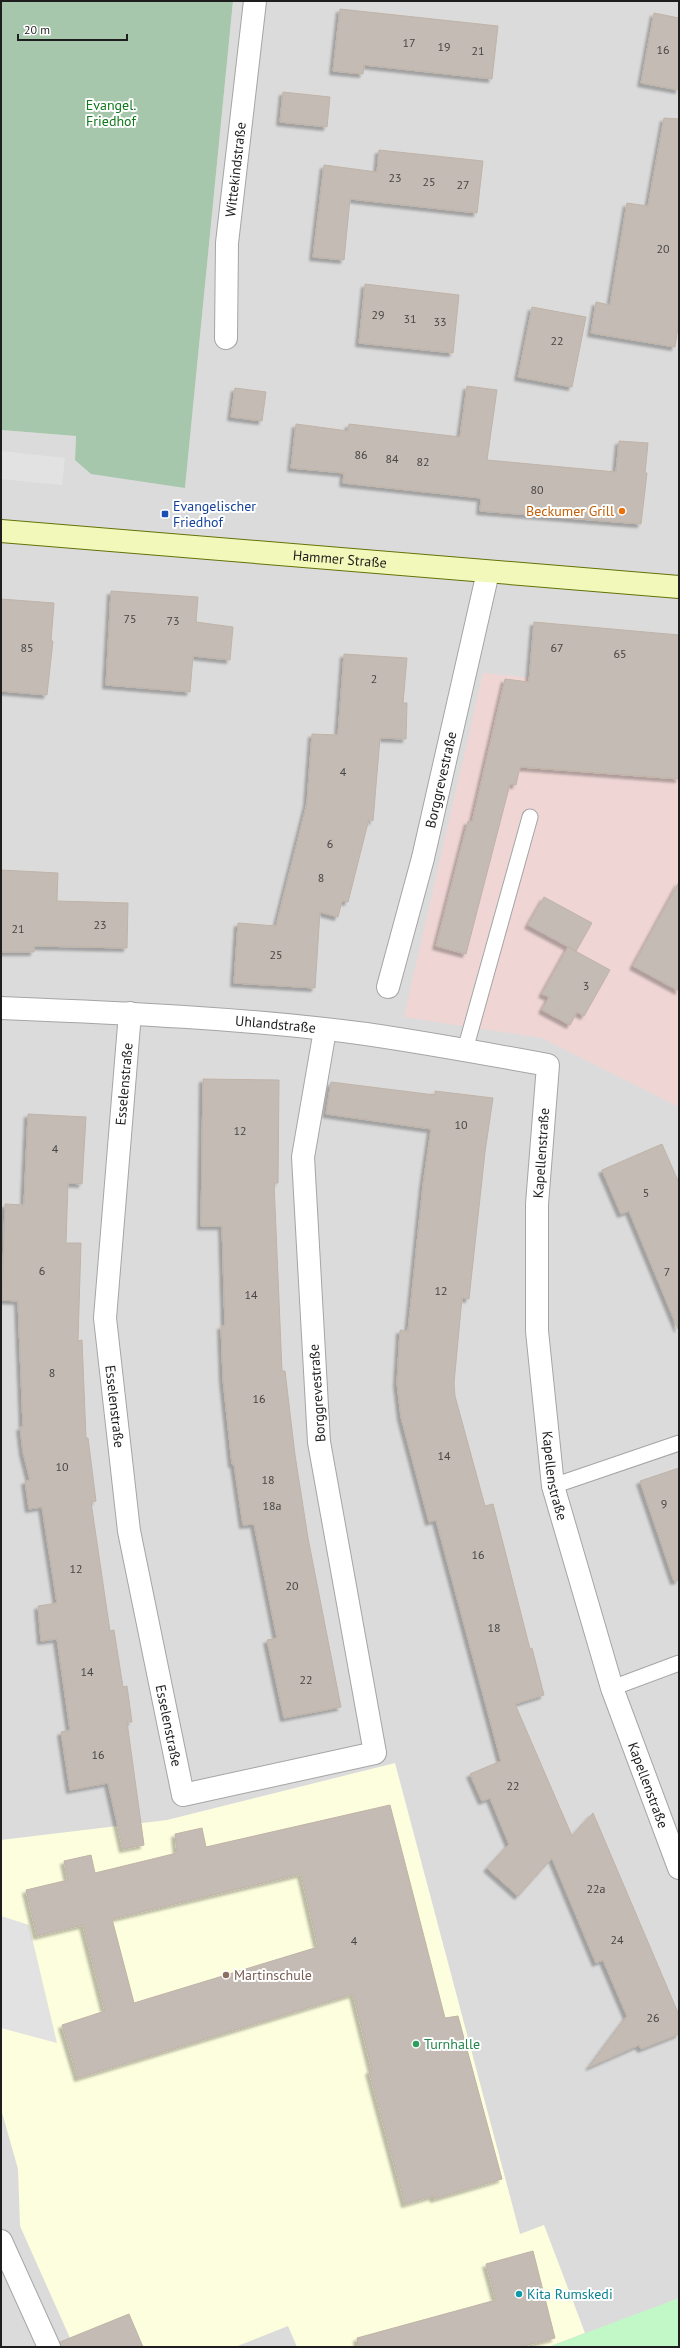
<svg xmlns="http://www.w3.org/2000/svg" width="680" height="2348" viewBox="0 0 680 2348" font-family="'PT Sans',sans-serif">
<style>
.residential{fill:#dcdbdb}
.commercial{fill:#efd6d4}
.education{fill:#fdfede}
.cemetery{fill:#a6c7ac}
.park{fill:#c2f8c8}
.parking{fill:#e2e2e2}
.building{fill:#c3bbb4;stroke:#c0b3a7;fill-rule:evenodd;filter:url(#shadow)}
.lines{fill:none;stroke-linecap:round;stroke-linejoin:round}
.service-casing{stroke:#a5a5a5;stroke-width:17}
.minor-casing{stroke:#a5a5a5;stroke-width:24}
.secondary-casing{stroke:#637208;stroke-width:24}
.service{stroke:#fff;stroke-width:15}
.minor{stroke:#fff;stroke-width:22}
.secondary{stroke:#f2f8b9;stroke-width:22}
.food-dot{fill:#e8710a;stroke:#fff;stroke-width:1.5}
.transit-dot{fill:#1a4fb4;stroke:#fff;stroke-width:1.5}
.education-dot{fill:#8d6e63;stroke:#fff;stroke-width:1.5}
.leisure-dot{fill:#2e9e5b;stroke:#fff;stroke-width:1.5}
.culture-dot{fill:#0f9aa8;stroke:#fff;stroke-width:1.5}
.labels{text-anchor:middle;stroke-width:4;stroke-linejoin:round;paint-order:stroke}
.number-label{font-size:12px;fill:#474544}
.park-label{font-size:14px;fill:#0f791b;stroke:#fff}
.street-label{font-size:14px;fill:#1e1e1e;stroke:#fff}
.transit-label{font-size:14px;fill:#164399;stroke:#fff;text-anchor:start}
.food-label{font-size:14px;fill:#c56008;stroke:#fff;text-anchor:end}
.education-label{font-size:14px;fill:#785e54;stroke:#fff;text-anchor:start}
.leisure-label{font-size:14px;fill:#27864d;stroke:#fff;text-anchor:start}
.culture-label{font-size:14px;fill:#0d838f;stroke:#fff;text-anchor:start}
</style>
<defs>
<filter id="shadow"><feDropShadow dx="-3.5" dy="3.5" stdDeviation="1" flood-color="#0004"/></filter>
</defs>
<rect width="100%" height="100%" fill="#efece4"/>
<!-- residential -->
<path class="residential" d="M 233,1 L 679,1 L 679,2347 L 1,2347 L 1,430 L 76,436 L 75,460 L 185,488 Z"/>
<!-- commercial -->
<path class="commercial" d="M 483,673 L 679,693 L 679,1107 L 542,1038 L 404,1017 Z"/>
<!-- education -->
<path class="education" d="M 395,1763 L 520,2234 L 544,2225 L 585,2333 L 548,2347 L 297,2347 L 288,2326 L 235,2347 L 74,2347 L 20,2226 L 18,2169 L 1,2109 L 1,1840 L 167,1820 Z"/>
<!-- cemetery -->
<path class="cemetery" d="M 1,1 L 233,1 L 185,488 L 91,474 L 75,460 L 76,436 L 1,430 Z"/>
<!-- park -->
<path class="park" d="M 679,2298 L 679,2347 L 548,2347 Z"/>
<!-- parking -->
<g class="parking">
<path d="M 1,451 L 65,458 L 62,485 L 1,479 Z"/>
<path d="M 1,1916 L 29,1925 L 57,2043 L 1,2028 Z"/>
</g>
<!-- building -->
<g class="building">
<path d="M 340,9 L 498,26 L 492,79 L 364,65 L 363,74 L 333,71 Z"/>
<path d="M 654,13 L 679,18 L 679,90 L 641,83 Z"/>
<path d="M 283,92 L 330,97 L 327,127 L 280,122 Z"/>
<path d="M 664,118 L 679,119 L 679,320 L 675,347 L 591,333 L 596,302 L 610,305 L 627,203 L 648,206 Z"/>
<path d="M 379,150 L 483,161 L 477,213 L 350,199 L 344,260 L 313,257 L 324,165 L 377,172 Z"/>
<path d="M 365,284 L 459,295 L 453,353 L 359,343 Z"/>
<path d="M 532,307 L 586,317 L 572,387 L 518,377 Z"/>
<path d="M 467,386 L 497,390 L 487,460 L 616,472 L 619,441 L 648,443 L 645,473 L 647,473 L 641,524 L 480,511 L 481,498 L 343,483 L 344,473 L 291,468 L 296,424 L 348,431 L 349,424 L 460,437 Z"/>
<path d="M 235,388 L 266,392 L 262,421 L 231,417 Z"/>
<path d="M 111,591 L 198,597 L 196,622 L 233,627 L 230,660 L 193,656 L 190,692 L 106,685 Z"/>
<path d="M 1,599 L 54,603 L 51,641 L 53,641 L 47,695 L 1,691 Z"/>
<path d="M 534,622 L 679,635 L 679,779 L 520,767 L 516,785 L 510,784 L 466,954 L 436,946 L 468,821 L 472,822 L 505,679 L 529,682 Z"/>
<path d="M 344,654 L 407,658 L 403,703 L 407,703 L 406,739 L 380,738 L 373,821 L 369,819 L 348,902 L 342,901 L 338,917 L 320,912 L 315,988 L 234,983 L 238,923 L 276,926 L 307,803 L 312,734 L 338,735 Z"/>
<path d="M 1,870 L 58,873 L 57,901 L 128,903 L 127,948 L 34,946 L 34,952 L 1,952 Z"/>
<path d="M 679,882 L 679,991 L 633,966 Z"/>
<path d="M 544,897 L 592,923 L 576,951 L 528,925 Z"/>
<path d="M 568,947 L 610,970 L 584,1016 L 577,1012 L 570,1025 L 542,1010 L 549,997 L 542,994 Z"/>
<path d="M 203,1079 L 279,1080 L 278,1183 L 274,1183 L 282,1371 L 285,1371 L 295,1455 L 308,1538 L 341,1707 L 284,1718 L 267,1640 L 277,1638 L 254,1524 L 243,1525 L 234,1464 L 232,1464 L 223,1379 L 221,1326 L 225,1326 L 222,1226 L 201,1226 Z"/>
<path d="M 331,1082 L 435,1095 L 435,1091 L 493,1098 L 485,1152 L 469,1299 L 462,1298 L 454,1383 L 455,1396 L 485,1506 L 493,1504 L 530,1649 L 532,1648 L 544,1695 L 515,1704 L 572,1836 L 593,1813 L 679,2015 L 679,2034 L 641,2049 L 639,2045 L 589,2067 L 627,2016 L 603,1960 L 596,1963 L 552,1858 L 518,1896 L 487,1868 L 509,1844 L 490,1798 L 482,1801 L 470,1774 L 501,1761 L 436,1520 L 429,1522 L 401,1417 L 397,1383 L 400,1330 L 408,1331 L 423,1185 L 431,1129 L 326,1114 Z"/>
<path d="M 28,1114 L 86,1117 L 82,1184 L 68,1183 L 66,1243 L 81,1243 L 78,1341 L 82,1340 L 86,1438 L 88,1438 L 96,1501 L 91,1502 L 110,1631 L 114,1630 L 123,1687 L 127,1686 L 132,1722 L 127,1722 L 144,1845 L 123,1849 L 108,1783 L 70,1790 L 61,1732 L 70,1730 L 57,1639 L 41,1641 L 38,1606 L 57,1603 L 42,1507 L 29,1509 L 25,1481 L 30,1480 L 23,1452 L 20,1427 L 23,1427 L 18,1301 L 2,1300 L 5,1204 L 24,1205 Z"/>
<path d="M 662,1144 L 679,1183 L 678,1329 L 629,1211 L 621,1214 L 602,1170 Z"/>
<path d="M 679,1468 L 679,1580 L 674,1581 L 640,1481 Z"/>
<path d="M 390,1805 L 445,2018 L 458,2016 L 502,2179 L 434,2199 L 433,2196 L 405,2204 L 369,2071 L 372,2070 L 353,1994 L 78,2078 L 62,2025 L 105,2011 L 83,1925 L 37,1936 L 26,1890 L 68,1880 L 64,1861 L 91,1855 L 95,1873 L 177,1853 L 175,1834 L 202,1828 L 206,1847 ZM 301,1874 L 318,1947 L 134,2003 L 112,1919 Z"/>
<path d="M 533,2251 L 555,2338 L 520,2347 L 358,2347 L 357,2338 L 496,2300 L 486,2264 Z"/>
<path d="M 129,2314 L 143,2347 L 61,2347 L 60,2342 Z"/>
</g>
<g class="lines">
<!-- service casing -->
<g class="service-casing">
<g id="service">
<path d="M 465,1050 L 530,817"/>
<path d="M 553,1486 L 679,1443"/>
<path d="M 612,1688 L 679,1663"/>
</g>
</g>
<!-- minor casing -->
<g class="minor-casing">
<g id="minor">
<path id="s1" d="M 226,338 L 227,243 L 255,1"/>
<path id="s2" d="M 388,987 L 423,858 L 488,572"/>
<path id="s3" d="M 1,1008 C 123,1013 245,1018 366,1034 C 427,1043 488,1054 548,1065 L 537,1204 L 537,1331 L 553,1486 L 612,1688 L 679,1868"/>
<path id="s4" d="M 130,1013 L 105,1318 L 129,1531 L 183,1795 L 375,1753 L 319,1442 L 303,1157 L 325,1030"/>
<path d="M 1,2241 L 49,2347"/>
</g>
</g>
<!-- secondary casing -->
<g class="secondary-casing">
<g id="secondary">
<path id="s5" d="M 1,531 L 679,587"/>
</g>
</g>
<!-- service -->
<use href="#service" class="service"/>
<!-- minor -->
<use href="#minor" class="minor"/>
<!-- secondary -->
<use href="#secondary" class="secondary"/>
</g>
<!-- markers -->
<circle class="food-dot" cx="622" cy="511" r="4"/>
<rect class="transit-dot" x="161" y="510" width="8" height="8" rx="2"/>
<circle class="education-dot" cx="226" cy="1975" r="4"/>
<circle class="leisure-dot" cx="416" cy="2044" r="4"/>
<circle class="culture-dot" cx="519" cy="2294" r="4"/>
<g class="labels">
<!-- number labels -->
<g class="number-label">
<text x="409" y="47">17</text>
<text x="444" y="51">19</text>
<text x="663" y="54">16</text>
<text x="478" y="55">21</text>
<text x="395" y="182">23</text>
<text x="429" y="186">25</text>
<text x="463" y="189">27</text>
<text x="663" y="253">20</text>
<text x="378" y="319">29</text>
<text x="410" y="323">31</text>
<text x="440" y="326">33</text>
<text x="557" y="345">22</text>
<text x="361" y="459">86</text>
<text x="392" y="463">84</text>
<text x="423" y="466">82</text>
<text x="537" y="494">80</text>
<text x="130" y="623">75</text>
<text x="173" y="625">73</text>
<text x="27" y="652">85</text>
<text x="557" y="652">67</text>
<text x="620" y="658">65</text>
<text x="374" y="683">2</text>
<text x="343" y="776">4</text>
<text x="330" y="848">6</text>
<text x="321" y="882">8</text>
<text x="100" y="929">23</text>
<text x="18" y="933">21</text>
<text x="276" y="959">25</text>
<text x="586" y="990">3</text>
<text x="461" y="1129">10</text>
<text x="240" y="1135">12</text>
<text x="55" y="1153">4</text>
<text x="646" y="1197">5</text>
<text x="42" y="1275">6</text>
<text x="667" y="1276">7</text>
<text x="441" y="1295">12</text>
<text x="251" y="1299">14</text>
<text x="52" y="1377">8</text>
<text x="259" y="1403">16</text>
<text x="444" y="1460">14</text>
<text x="62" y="1471">10</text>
<text x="268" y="1484">18</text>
<text x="664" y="1508">9</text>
<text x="272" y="1510">18a</text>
<text x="478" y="1559">16</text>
<text x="76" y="1573">12</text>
<text x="292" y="1590">20</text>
<text x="494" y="1632">18</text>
<text x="87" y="1676">14</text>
<text x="306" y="1684">22</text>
<text x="98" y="1759">16</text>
<text x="513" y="1790">22</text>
<text x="596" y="1893">22a</text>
<text x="617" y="1944">24</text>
<text x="354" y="1945">4</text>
<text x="653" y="2022">26</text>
</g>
<!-- park labels -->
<g class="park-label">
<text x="111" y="110">Evangel.<tspan x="111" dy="16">Friedhof</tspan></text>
</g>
<!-- street labels -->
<g class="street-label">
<text dy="5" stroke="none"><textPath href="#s1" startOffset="169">Wittekindstraße</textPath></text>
<text dy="5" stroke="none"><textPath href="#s5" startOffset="340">Hammer Straße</textPath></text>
<text dy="5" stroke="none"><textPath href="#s2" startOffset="214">Borggrevestraße</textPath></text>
<text dy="5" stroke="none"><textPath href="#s3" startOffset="275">Uhlandstraße</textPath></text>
<text transform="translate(124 1084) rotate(-85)" y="5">Esselenstraße</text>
<text transform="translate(541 1153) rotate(-86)" y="5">Kapellenstraße</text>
<text transform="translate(317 1393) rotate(-94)" y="5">Borggrevestraße</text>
<text dy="5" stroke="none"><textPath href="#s4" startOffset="395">Esselenstraße</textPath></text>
<text dy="5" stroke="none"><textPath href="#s3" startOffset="963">Kapellenstraße</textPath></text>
<text dy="5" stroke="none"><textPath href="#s4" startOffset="719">Esselenstraße</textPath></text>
<text dy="5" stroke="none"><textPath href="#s3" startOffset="1287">Kapellenstraße</textPath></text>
</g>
<!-- transit labels -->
<g class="transit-label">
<text x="173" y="511">Evangelischer<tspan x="173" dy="16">Friedhof</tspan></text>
</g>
<!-- food labels -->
<g class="food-label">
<text x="614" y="516">Beckumer Grill</text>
</g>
<!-- education labels -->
<g class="education-label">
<text x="234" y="1980">Martinschule</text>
</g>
<!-- leisure labels -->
<g class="leisure-label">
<text x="424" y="2049">Turnhalle</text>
</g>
<!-- culture labels -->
<g class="culture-label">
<text x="527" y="2299">Kita Rumskedi</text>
</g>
</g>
<!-- border -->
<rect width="680" height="2348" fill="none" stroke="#1e1e1e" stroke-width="4"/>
<!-- scale -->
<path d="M18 34v6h109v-6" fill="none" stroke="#1e1e1e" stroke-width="2"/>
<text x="24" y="34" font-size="12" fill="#1e1e1e" stroke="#ffffff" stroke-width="3" paint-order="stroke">20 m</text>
</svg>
